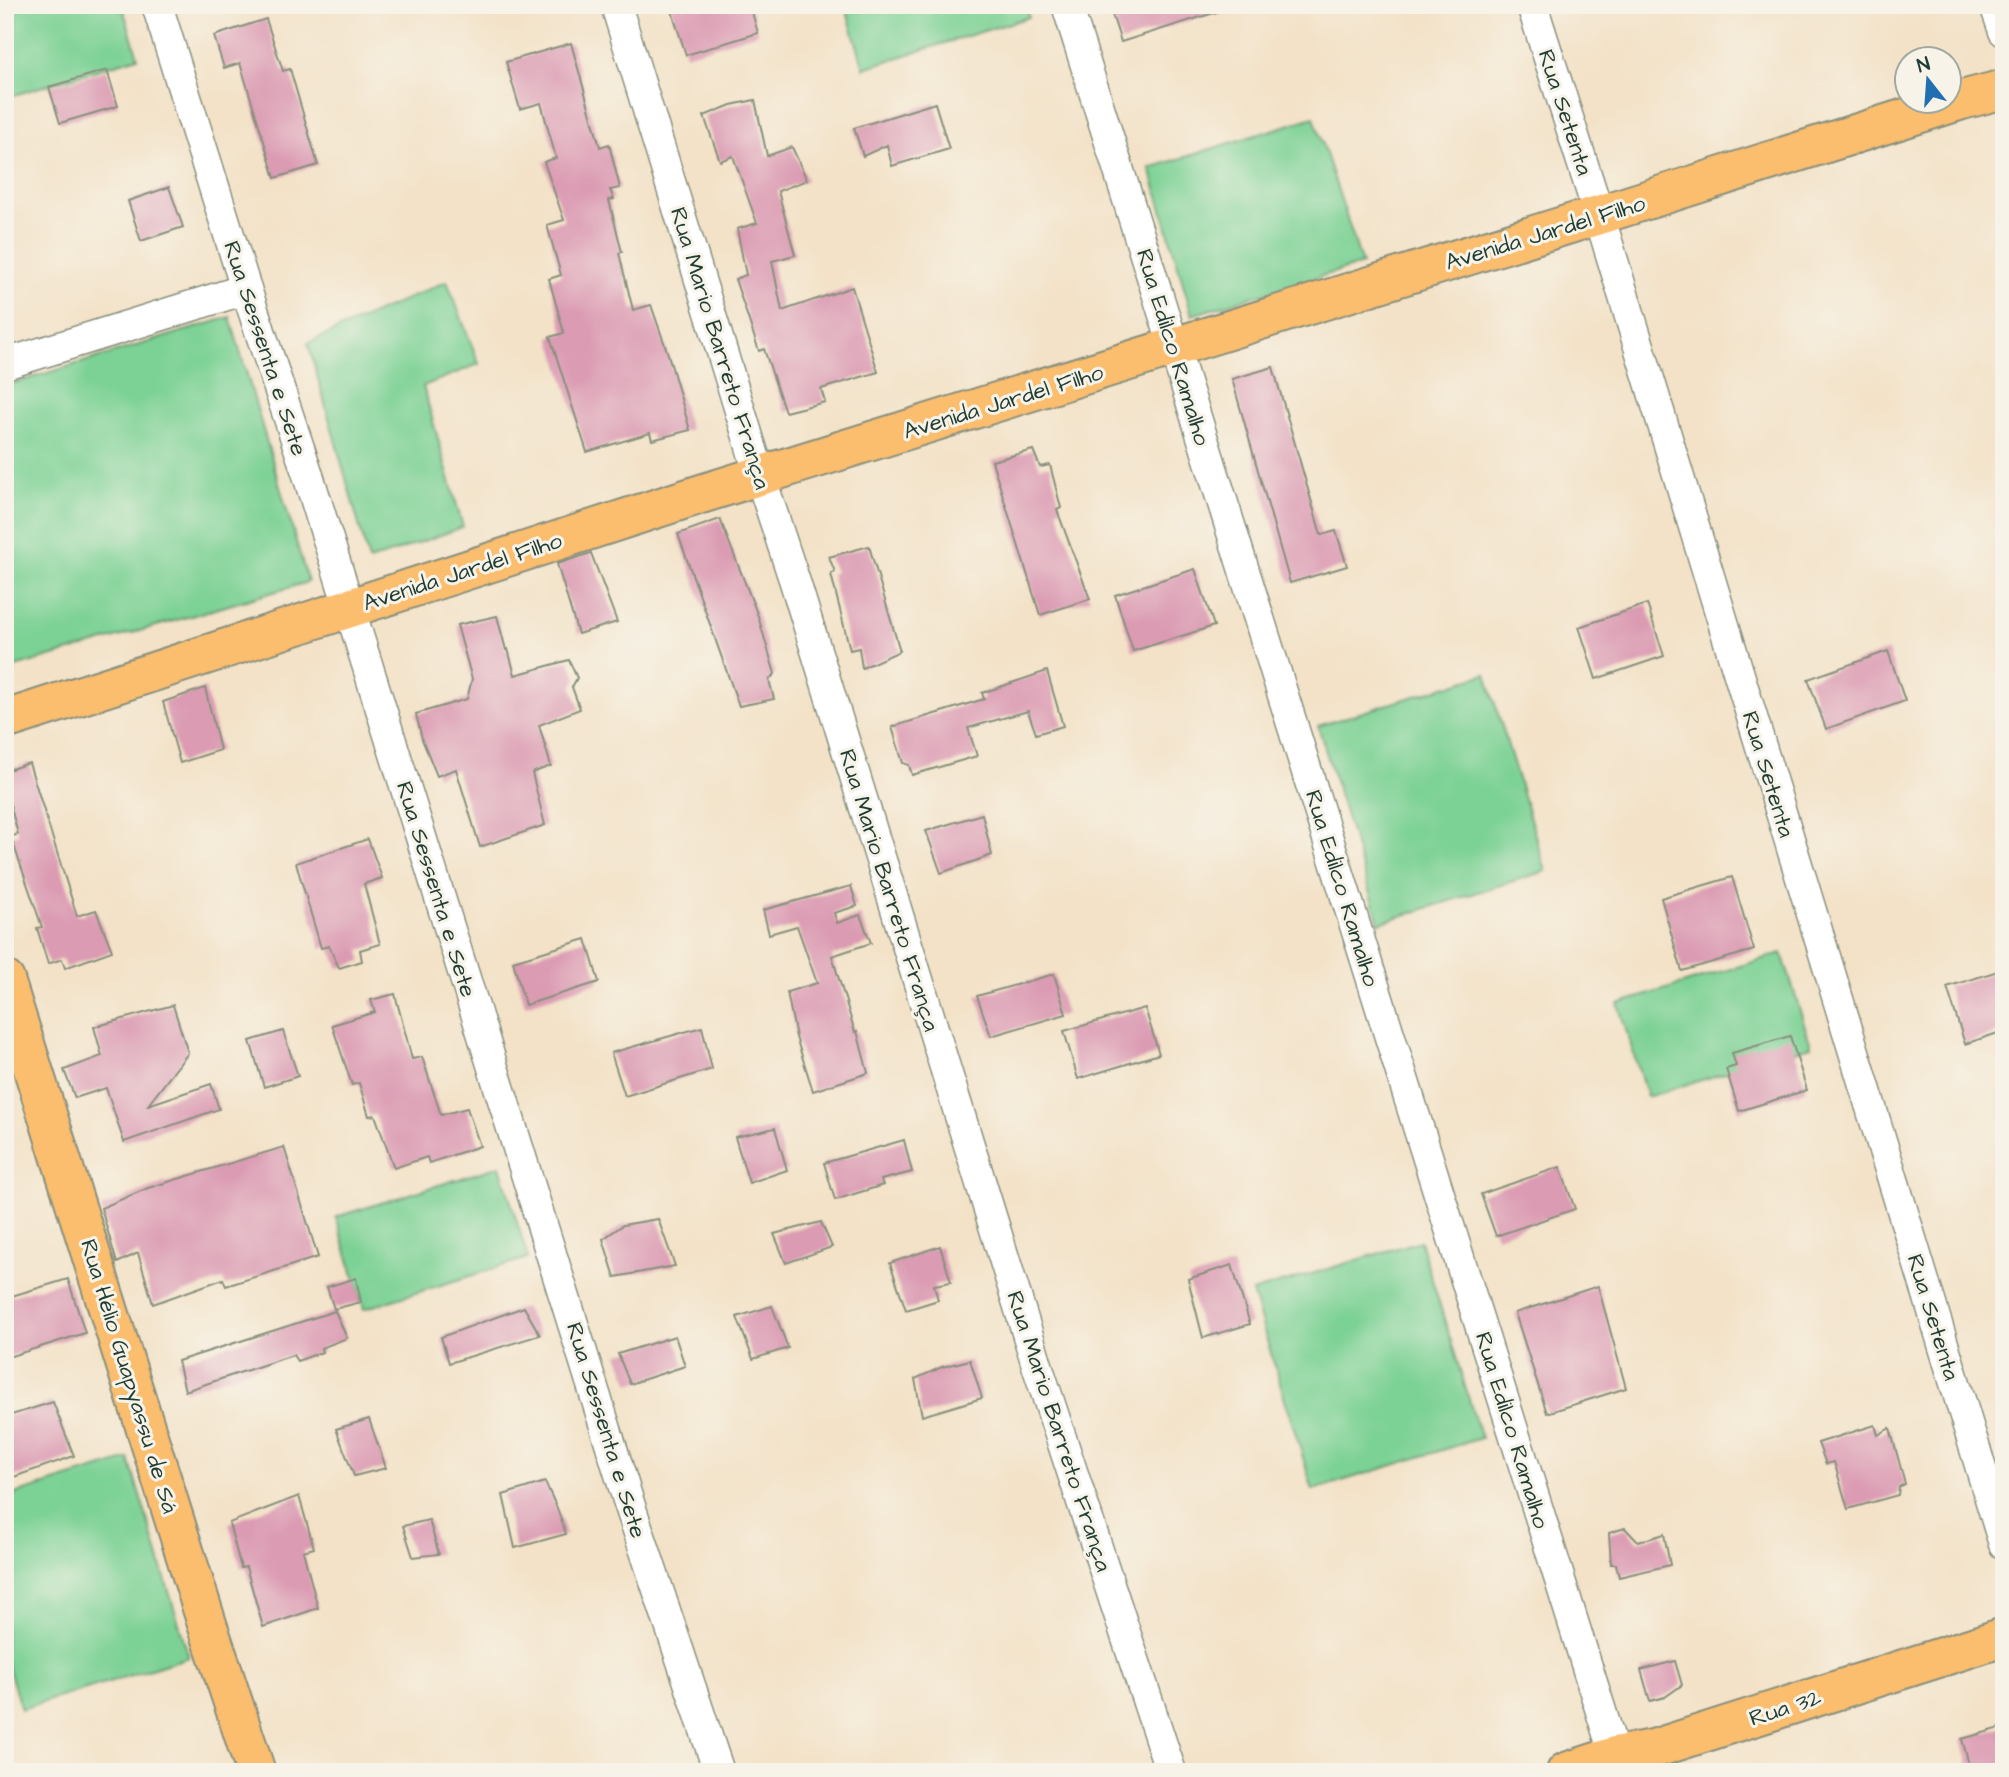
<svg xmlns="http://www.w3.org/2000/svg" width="2009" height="1777" viewBox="0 0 2009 1777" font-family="'Architects Daughter',sans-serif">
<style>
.green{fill:#7cd194;stroke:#4e8764;stroke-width:2}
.building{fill:#db9bb3}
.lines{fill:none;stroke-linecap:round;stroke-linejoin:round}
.minor-casing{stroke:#89907e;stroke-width:33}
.major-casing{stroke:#89907e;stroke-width:42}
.minor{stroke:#fff;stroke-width:30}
.major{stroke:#fbbd6e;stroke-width:38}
.labels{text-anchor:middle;stroke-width:6;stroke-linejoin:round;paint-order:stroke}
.street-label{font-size:23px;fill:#1f3d34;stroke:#f7f3e8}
</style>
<rect width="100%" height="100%" fill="#f7f3e8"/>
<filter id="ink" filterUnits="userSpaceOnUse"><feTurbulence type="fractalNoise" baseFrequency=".0143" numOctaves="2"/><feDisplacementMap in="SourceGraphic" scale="14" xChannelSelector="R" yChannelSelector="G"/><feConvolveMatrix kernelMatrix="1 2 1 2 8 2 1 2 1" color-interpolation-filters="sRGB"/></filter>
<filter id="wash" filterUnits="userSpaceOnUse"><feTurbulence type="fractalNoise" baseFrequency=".00686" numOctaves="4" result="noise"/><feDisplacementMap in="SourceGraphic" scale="28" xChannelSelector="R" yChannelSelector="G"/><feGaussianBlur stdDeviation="1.57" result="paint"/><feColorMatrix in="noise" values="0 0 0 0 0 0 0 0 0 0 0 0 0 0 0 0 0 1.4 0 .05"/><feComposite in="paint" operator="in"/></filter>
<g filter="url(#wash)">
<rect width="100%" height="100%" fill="#f3e2c8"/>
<!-- green -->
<g class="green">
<path d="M 5,5 L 122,5 L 138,57 L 5,98 Z"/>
<path d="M 845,5 L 1025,5 L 1029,17 L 864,68 Z"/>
<path d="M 1314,117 L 1362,264 L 1192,315 L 1150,168 Z"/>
<path d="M 447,281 L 479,364 L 423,386 L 463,527 L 369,561 L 308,343 Z"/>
<path d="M 230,317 L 308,582 L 5,670 L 5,386 Z"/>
<path d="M 1486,674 L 1546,871 L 1379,923 L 1318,726 Z"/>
<path d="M 1782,953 L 1811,1046 L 1647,1097 L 1618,1004 Z"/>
<path d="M 500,1166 L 528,1258 L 364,1309 L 336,1217 Z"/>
<path d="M 1420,1241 L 1481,1438 L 1313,1490 L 1252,1292 Z"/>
<path d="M 129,1459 L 189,1657 L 21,1709 L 5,1657 L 5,1497 Z"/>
</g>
<g id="blocks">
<!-- building -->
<g class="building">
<path d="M 670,5 L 750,5 L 758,33 L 686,55 Z"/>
<path d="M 1109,5 L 1219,5 L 1220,11 L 1121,42 Z"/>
<path d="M 266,19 L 283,71 L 290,69 L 318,165 L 275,178 L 240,63 L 224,68 L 214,36 Z"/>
<path d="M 571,43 L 600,147 L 609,144 L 620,188 L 610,190 L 614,199 L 609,200 L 622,252 L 619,253 L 633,310 L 651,305 L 668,354 L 690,430 L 652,440 L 650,433 L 587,452 L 550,337 L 564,333 L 549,279 L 561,275 L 547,225 L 564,220 L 544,162 L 556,158 L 541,103 L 520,109 L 506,62 Z"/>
<path d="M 107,70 L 118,106 L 60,123 L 49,87 Z"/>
<path d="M 755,100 L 767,156 L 792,147 L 807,180 L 778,191 L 795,255 L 772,261 L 782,311 L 852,287 L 878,372 L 821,389 L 825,402 L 785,412 L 764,349 L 759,351 L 735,279 L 746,275 L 737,229 L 757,223 L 733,156 L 720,161 L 704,116 L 731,105 Z"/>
<path d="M 935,103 L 949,149 L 892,166 L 887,145 L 863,156 L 854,128 Z"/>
<path d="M 169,187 L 183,227 L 141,241 L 128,201 Z"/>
<path d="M 1273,367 L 1321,535 L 1336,531 L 1347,566 L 1290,583 L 1232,379 Z"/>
<path d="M 1033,450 L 1040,467 L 1050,465 L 1061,508 L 1057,510 L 1090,599 L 1040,615 L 992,461 Z"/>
<path d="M 720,519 L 758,616 L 775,674 L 769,680 L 774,699 L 739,706 L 678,534 Z"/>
<path d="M 869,546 L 900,651 L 862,668 L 859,648 L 850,650 L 831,574 L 835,572 L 829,557 Z"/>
<path d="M 591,553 L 617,622 L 578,634 L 557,564 Z"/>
<path d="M 1195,569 L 1214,626 L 1133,651 L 1115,595 Z"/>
<path d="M 1647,604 L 1664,656 L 1596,679 L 1579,627 Z"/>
<path d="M 497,616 L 506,650 L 508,649 L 515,675 L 569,660 L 577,678 L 572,687 L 580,709 L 539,725 L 551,766 L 532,773 L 545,825 L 480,847 L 456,769 L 437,776 L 422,739 L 416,714 L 467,699 L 472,679 L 457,625 Z"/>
<path d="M 1888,651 L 1905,701 L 1826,729 L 1808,679 Z"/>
<path d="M 1047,671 L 1063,726 L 1036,734 L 1028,711 L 968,728 L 977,756 L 912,775 L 909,765 L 903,763 L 892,727 L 984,699 L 982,693 Z"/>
<path d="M 205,688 L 220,750 L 180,763 L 163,702 Z"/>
<path d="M 29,763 L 77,916 L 96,910 L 112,951 L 65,968 L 62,959 L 48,964 L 37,928 L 42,927 L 11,837 L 18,834 L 5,786 L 5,771 Z"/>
<path d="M 982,814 L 992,855 L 941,873 L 926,831 Z"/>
<path d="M 368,839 L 382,878 L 364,884 L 380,944 L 360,950 L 362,961 L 339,968 L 329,946 L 321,948 L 296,863 Z"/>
<path d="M 1732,877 L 1754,950 L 1682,971 L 1661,898 Z"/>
<path d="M 851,886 L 857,906 L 834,913 L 837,923 L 860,915 L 871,943 L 832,956 L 855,1032 L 857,1031 L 868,1073 L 813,1091 L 796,1037 L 787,992 L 817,983 L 797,926 L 769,934 L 763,910 Z"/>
<path d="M 586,939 L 599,982 L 525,1005 L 513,961 Z"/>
<path d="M 2004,969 L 2004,1031 L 1965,1044 L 1947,987 Z"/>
<path d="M 1054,974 L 1066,1014 L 991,1036 L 977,996 Z"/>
<path d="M 395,994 L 412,1059 L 422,1057 L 441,1115 L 467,1108 L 480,1146 L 429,1163 L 427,1157 L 394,1168 L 375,1115 L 369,1116 L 359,1083 L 352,1085 L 332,1025 L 375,1012 L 371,1000 Z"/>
<path d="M 173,1005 L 188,1053 L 148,1105 L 211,1084 L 219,1109 L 124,1142 L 106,1088 L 75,1098 L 64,1070 L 102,1056 L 94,1027 Z"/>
<path d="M 1145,1008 L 1159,1054 L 1078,1079 L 1064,1031 Z"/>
<path d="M 702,1027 L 712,1069 L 625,1096 L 611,1053 Z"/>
<path d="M 283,1031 L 298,1076 L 264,1087 L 250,1041 Z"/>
<path d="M 1790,1036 L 1807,1090 L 1739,1111 L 1726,1069 L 1736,1066 L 1732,1053 Z"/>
<path d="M 775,1128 L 787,1170 L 749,1183 L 735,1137 Z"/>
<path d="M 904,1140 L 912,1172 L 881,1180 L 883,1185 L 835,1200 L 824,1163 Z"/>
<path d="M 284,1147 L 318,1257 L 226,1286 L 223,1279 L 153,1304 L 138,1253 L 117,1263 L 101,1208 L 148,1188 Z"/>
<path d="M 1560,1167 L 1575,1209 L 1496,1236 L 1481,1194 Z"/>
<path d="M 658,1219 L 675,1266 L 615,1277 L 603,1239 L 623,1225 Z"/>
<path d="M 821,1222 L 832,1247 L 786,1263 L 774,1234 Z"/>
<path d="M 940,1246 L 951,1282 L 934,1285 L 938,1300 L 906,1310 L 890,1263 Z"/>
<path d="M 1232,1265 L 1250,1324 L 1203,1338 L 1188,1279 Z"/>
<path d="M 356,1278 L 361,1302 L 334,1309 L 327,1287 Z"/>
<path d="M 68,1279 L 85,1333 L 5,1358 L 5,1298 Z"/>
<path d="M 1598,1286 L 1626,1388 L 1547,1413 L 1515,1313 Z"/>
<path d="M 772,1306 L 788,1348 L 753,1359 L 737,1317 Z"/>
<path d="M 524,1307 L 540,1335 L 449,1363 L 441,1337 Z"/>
<path d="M 335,1311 L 347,1338 L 321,1348 L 322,1352 L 297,1361 L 293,1355 L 185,1391 L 178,1361 Z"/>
<path d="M 675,1336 L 685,1366 L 630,1384 L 618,1354 Z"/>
<path d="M 970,1360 L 982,1398 L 922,1416 L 915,1379 L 942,1367 Z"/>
<path d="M 53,1402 L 74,1456 L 5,1480 L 5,1417 Z"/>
<path d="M 369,1419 L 386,1468 L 354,1476 L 336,1429 Z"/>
<path d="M 1875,1425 L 1878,1435 L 1890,1428 L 1905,1484 L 1899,1487 L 1898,1495 L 1848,1509 L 1834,1462 L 1826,1464 L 1818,1443 Z"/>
<path d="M 545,1482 L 557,1508 L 566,1534 L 515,1548 L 503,1495 Z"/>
<path d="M 299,1496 L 314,1548 L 303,1551 L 318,1608 L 263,1627 L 246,1567 L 241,1568 L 229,1523 Z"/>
<path d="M 429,1520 L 439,1554 L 413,1557 L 403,1526 Z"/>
<path d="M 1625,1528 L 1638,1542 L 1664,1534 L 1670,1565 L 1619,1577 L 1616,1564 L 1611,1564 L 1609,1533 Z"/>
<path d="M 1675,1661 L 1682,1685 L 1665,1697 L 1650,1701 L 1641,1670 Z"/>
<path d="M 2004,1727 L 2004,1772 L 1971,1772 L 1962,1739 Z"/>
</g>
</g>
</g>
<g filter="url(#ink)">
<use href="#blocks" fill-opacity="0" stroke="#89907e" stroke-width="2"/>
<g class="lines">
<!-- minor casing -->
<g class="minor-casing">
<g id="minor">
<path d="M 157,5 L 246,289 L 307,472 L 628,1500 L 719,1772"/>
<path d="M 616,5 L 760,476 L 795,582 L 1038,1368 L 1171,1772"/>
<path d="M 1067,5 L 1620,1772"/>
<path d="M 1532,5 L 1599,215 L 2004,1544"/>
<path d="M 1995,5 L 2004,31"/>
<path d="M 5,364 L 246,289"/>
</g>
</g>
<!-- major casing -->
<g class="major-casing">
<g id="major">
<path d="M 5,720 L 701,494 L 1634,204 L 1962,100 L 2004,89"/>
<path d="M 5,980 L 208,1627 L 256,1772"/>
<path d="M 1566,1772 L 1615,1756 L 1653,1749 L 2004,1637"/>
</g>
</g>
<!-- minor -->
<use href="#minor" class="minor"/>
<!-- major -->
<use href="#major" class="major"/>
</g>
</g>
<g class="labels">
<!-- street labels -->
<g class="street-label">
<text transform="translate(1566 112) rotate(72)" y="8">Rua Setenta</text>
<text transform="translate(1545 232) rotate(-17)" y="8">Avenida Jardel Filho</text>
<text transform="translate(1174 347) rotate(73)" y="8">Rua Edilco Ramalho</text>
<text transform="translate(266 348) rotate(72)" y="8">Rua Sessenta e Sete</text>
<text transform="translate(721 348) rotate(73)" y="8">Rua Mario Barreto França</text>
<text transform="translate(1003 401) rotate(-17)" y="8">Avenida Jardel Filho</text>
<text transform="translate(462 571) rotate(-18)" y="8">Avenida Jardel Filho</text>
<text transform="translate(1769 774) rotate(73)" y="8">Rua Setenta</text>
<text transform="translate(1343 888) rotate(73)" y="8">Rua Edilco Ramalho</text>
<text transform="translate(437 889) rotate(73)" y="8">Rua Sessenta e Sete</text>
<text transform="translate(890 890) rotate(73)" y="8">Rua Mario Barreto França</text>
<text transform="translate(1934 1317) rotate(73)" y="8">Rua Setenta</text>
<text transform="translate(130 1376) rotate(73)" y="8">Rua Hélio Guapyassu de Sá</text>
<text transform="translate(607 1430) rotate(73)" y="8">Rua Sessenta e Sete</text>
<text transform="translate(1513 1430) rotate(73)" y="8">Rua Edilco Ramalho</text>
<text transform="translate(1060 1431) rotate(72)" y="8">Rua Mario Barreto França</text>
<text transform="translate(1785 1707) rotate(-18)" y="8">Rua 32</text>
</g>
</g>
<!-- margin -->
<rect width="2009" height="1777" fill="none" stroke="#f7f3e8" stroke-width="28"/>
<!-- north arrow -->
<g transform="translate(1928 80) rotate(343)"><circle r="33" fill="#f7f3e8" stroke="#a1aaa0" stroke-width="2"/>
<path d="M0-5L12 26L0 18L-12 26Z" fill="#1f6fb2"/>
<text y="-10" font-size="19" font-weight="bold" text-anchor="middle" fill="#1f3d34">N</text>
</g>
</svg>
